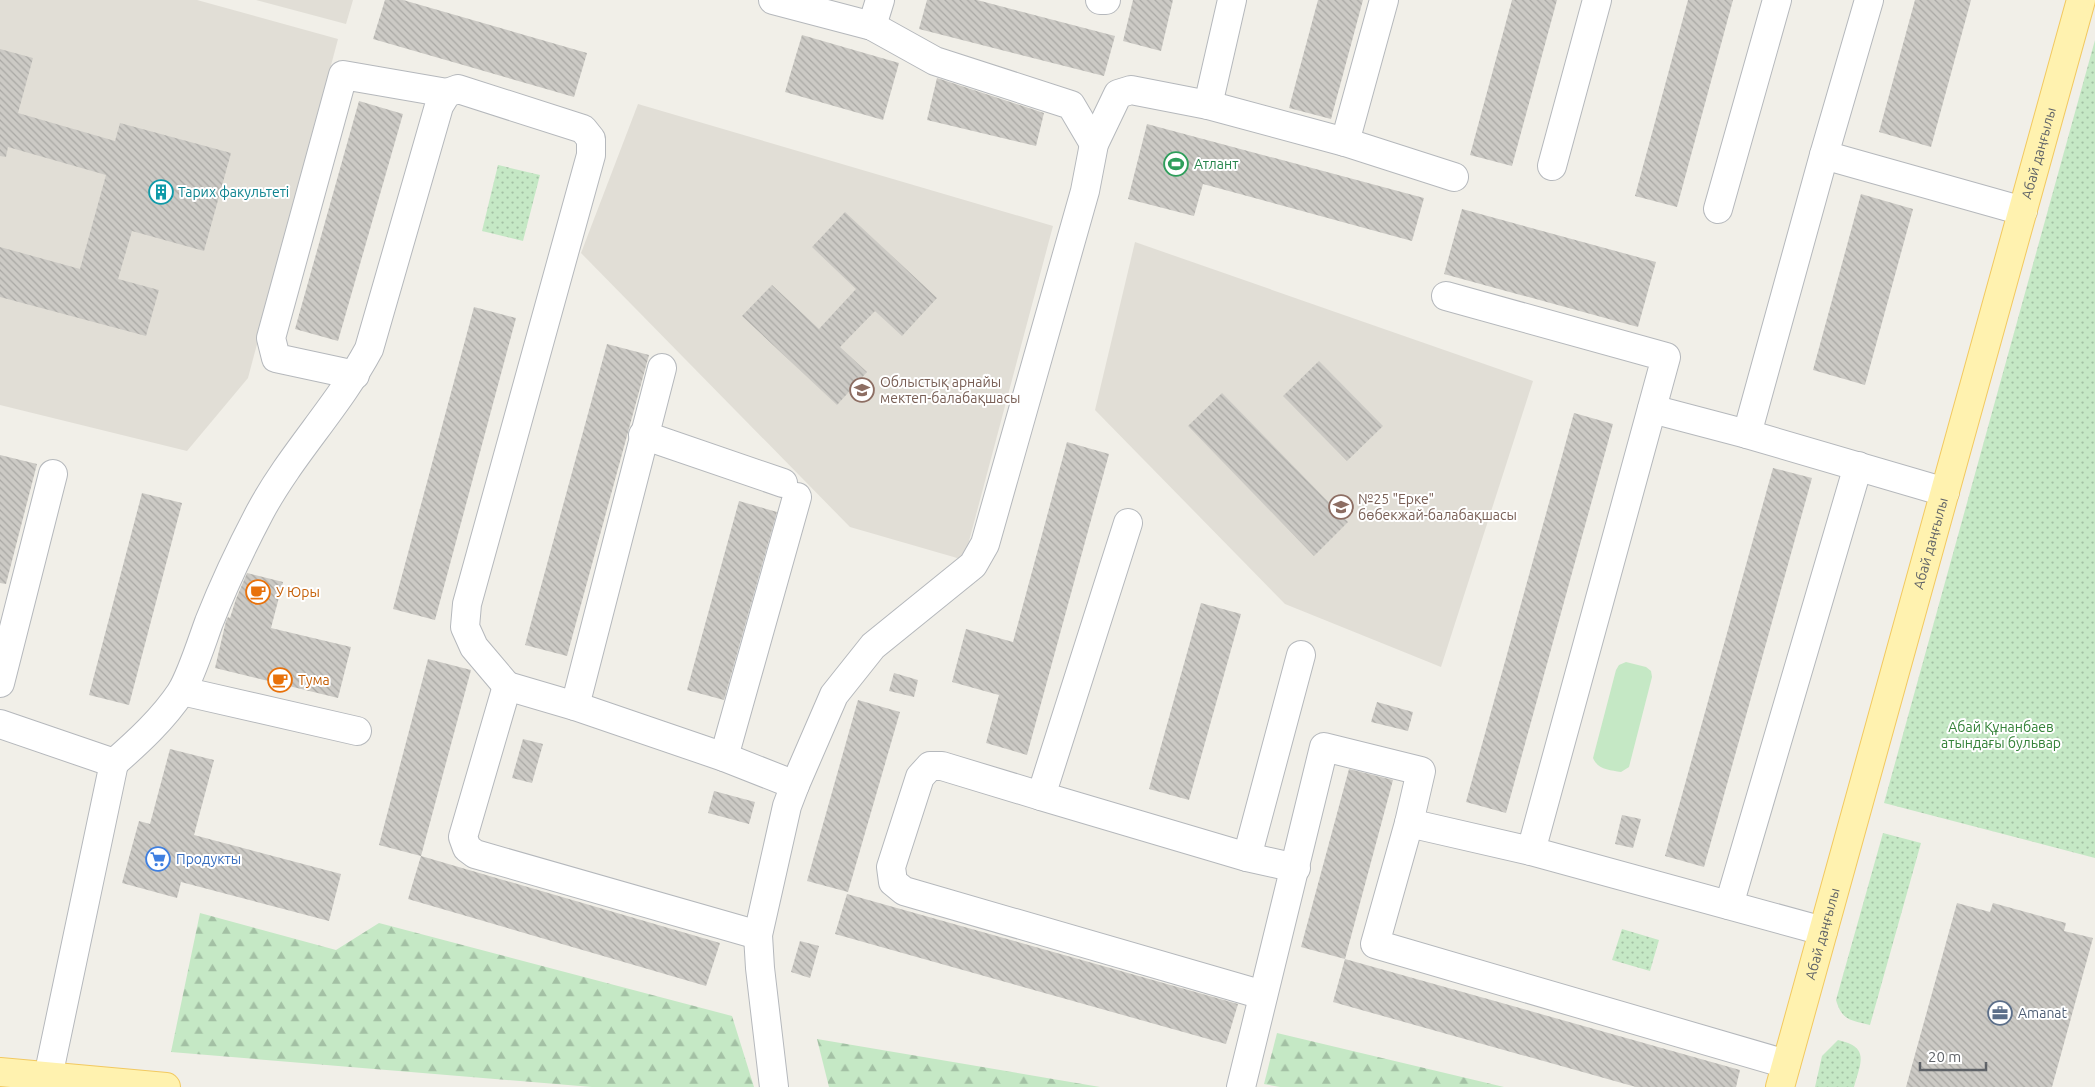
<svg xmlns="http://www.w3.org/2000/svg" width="2095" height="1087" viewBox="0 0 2095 1087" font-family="Ubuntu,sans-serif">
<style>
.education{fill:#e1ded6}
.grass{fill:url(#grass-dots)}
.forest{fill:url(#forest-firs)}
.garden{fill:#c5e8c5}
.building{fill:url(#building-back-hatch)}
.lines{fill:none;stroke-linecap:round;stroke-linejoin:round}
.minor-casing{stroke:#b5b8bc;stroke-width:30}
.major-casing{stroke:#f2c960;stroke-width:30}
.minor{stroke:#fff;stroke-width:28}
.major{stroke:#fff2af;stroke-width:28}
.labels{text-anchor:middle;stroke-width:4;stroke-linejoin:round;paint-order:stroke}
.street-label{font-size:14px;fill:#5f6368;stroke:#fff}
.leisure-label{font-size:14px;fill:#27864d;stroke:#fff;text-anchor:start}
.culture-label{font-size:14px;fill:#0d838f;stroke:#fff;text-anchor:start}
.education-label{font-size:14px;fill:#785e54;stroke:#fff;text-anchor:start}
.food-label{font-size:14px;fill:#c56008;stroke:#fff;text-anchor:start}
.park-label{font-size:14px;fill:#348238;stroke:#fff}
.shop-label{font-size:14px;fill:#366cbe;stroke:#fff;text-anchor:start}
.service-label{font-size:14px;fill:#4e5e75;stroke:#fff;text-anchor:start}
</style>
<defs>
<pattern id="grass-dots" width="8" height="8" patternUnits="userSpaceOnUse" patternTransform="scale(1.25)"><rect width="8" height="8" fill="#c5e8c5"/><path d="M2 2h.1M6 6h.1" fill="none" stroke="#a3c0a4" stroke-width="1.8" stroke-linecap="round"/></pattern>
<pattern id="forest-firs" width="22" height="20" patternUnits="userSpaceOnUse" patternTransform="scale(1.25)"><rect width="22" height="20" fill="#c5e8c5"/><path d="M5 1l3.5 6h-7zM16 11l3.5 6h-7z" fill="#a3c0a4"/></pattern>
<pattern id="building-back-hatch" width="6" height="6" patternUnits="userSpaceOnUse" patternTransform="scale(1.25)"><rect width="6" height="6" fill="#cccac5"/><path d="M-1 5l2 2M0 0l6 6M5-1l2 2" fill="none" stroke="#a9a8a4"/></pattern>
</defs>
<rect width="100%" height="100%" fill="#f1efe8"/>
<!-- education -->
<g class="education">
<path d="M 0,0 L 197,0 L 338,39 L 248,378 L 187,451 L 0,405 Z"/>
<path d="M 256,0 L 353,0 L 346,24 Z"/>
<path d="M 638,104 L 1053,226 L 964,560 L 850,527 L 581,253 Z"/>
<path d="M 1135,242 L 1533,381 L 1441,667 L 1285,604 L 1095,410 Z"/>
</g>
<!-- grass -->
<g class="grass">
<path d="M 2095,40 L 2095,858 L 1884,803 Z"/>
<path d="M 498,165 L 540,175 L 523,241 L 482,231 Z"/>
<path d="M 1883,833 L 1921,843 L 1870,1025 C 1851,1020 1842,1021 1836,1000 Z"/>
<path d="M 1622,929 L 1659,940 L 1650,971 L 1612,960 Z"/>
<path d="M 1838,1040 C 1870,1047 1861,1062 1854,1087 L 1815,1087 L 1822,1056 Z"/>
</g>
<!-- forest -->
<g class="forest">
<path d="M 200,913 L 336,950 L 379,923 L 732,1016 L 754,1087 L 592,1087 L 171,1052 Z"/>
<path d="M 1277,1033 L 1504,1087 L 1280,1087 L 1264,1084 Z"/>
<path d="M 817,1039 L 1100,1087 L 829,1087 Z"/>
</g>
<!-- garden -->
<path class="garden" d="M 1626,662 L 1646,667 L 1651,671 L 1652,677 L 1629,767 L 1621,772 C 1610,770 1598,770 1593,758 L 1616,670 L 1619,665 Z"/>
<!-- building -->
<g class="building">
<path d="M 385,0 L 403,0 L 587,53 L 574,97 L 373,39 Z"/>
<path d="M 927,0 L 977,0 L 1115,36 L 1104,76 L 919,29 Z"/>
<path d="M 1133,0 L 1173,0 L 1161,51 L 1123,41 Z"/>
<path d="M 1318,0 L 1363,0 L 1331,119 L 1289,108 Z"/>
<path d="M 1512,0 L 1557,0 L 1512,166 L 1470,155 Z"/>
<path d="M 1688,0 L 1733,0 L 1677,207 L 1635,196 Z"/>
<path d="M 1915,0 L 1971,0 L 1931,147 L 1879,132 Z"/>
<path d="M 802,35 L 899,63 L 883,120 L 785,92 Z"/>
<path d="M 0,49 L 33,58 L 18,113 L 115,141 L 120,123 L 231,153 L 204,251 L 132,231 L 118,279 L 159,290 L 146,336 L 0,297 L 0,247 L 80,269 L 106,175 L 8,147 L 6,157 L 0,156 Z"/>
<path d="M 937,78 L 1044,113 L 1036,146 L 927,120 Z"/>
<path d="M 359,101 L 403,114 L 338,341 L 295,329 Z"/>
<path d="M 1147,124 L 1424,198 L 1412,241 L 1203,184 L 1194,216 L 1128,199 Z"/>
<path d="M 1861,194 L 1913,209 L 1865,385 L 1813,370 Z"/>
<path d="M 1462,209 L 1656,262 L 1638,327 L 1444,274 Z"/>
<path d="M 845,212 L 937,298 L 902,336 L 875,311 L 840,347 L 867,372 L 837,405 L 742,316 L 772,285 L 819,329 L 856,289 L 812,247 Z"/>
<path d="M 474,307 L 516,318 L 435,620 L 393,609 Z"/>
<path d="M 607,344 L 649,355 L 567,656 L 525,645 Z"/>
<path d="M 1319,361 L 1383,426 L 1347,461 L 1283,396 Z"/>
<path d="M 1222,393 L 1348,522 L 1314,556 L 1188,426 Z"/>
<path d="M 1574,413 L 1613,424 L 1506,813 L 1466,802 Z"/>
<path d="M 1067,442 L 1109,454 L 1027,755 L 986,743 L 999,695 L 952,682 L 966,629 L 1013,642 Z"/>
<path d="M 0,455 L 37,464 L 6,584 L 0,583 Z"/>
<path d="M 1773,468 L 1812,478 L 1704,867 L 1665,856 Z"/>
<path d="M 142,493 L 182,503 L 129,705 L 89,695 Z"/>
<path d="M 739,501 L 777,512 L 724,700 L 687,690 Z"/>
<path d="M 247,573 L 283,582 L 271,628 L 351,647 L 338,698 L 215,668 L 226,621 L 228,617 L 230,618 L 236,599 Z"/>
<path d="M 1201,603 L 1241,614 L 1189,800 L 1149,789 Z"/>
<path d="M 428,659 L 471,670 L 421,856 L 379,845 Z"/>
<path d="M 894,673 L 918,680 L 914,697 L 889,691 Z"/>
<path d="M 858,700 L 900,712 L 848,892 L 807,881 Z"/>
<path d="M 1377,702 L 1413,712 L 1408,731 L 1371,722 Z"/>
<path d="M 523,739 L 543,744 L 532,783 L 512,778 Z"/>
<path d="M 170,749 L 214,760 L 194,835 L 341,874 L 329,921 L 181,882 L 177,898 L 122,883 L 139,821 L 150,824 Z"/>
<path d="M 1349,769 L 1393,780 L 1345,959 L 1301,947 Z"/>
<path d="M 714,791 L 755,802 L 749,824 L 708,813 Z"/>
<path d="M 1622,815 L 1641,819 L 1633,848 L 1615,844 Z"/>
<path d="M 421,856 L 720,943 L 706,986 L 408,899 Z"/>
<path d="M 847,894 L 1238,1004 L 1226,1044 L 835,934 Z"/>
<path d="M 1957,903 L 1990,912 L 1993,903 L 2066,923 L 2064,931 L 2093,938 L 2052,1087 L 1906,1087 Z"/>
<path d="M 800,941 L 819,946 L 810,978 L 791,972 Z"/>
<path d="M 1345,959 L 1740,1070 L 1736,1087 L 1636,1087 L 1333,1002 Z"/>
</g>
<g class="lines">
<!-- minor casing -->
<g class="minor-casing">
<g id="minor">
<path d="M 773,0 L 872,26 L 935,61 L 1071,105 L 1094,144"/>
<path d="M 1100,0 L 1106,0"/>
<path d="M 872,26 L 880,0"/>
<path d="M 1208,105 L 1232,0"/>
<path d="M 1345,142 L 1384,0"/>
<path d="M 1824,155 L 2023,211"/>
<path d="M 1552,166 L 1597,0"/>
<path d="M 1718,209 L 1777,0"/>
<path d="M 1446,296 L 1666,357 L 1531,851"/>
<path d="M 662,368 L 575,706 L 724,757 L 795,785"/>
<path d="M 355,375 L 276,358 L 271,338 L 343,75 L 447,93"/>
<path d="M 1652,409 L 1747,434 L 1945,492"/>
<path d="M 1747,434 L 1824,155 L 1869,0"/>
<path d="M 643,435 L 783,483"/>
<path d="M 1128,523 L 1041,796 L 1247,857 L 1296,868"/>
<path d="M 0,683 L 53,474"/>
<path d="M 182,691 L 357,731"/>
<path d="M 575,706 L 507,686 L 463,837 L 467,848 L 475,854 L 758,935"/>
<path d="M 0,724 L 114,763 L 48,1077"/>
<path d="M 724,757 L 797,497"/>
<path d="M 114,763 C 138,742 163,719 181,692 C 191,676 202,641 209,622 C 224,584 241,548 260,512 C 291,454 338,407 369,349 L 439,106 L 447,93 L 458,89 L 583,129 L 591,139 L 591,155 L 467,604 L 465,627 L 474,647 L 507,686"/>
<path d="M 1041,796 L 942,766 L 930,766 L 920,777 L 891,867 L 893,882 L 904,891 L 1263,995"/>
<path d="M 1409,823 L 1375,944 L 1786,1064"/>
<path d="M 1247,857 L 1301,655"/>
<path d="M 1729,905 L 1858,466"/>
<path d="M 774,1087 L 760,968 L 758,935 L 787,806 L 795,785 L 834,695 L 873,646 L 973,565 L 985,544 L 1085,191 L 1094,144 L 1118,94 L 1131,90 L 1208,105 L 1345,142 L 1454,177"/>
<path d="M 1241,1087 L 1324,747 L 1421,771 L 1409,823 L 1531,851 L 1823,931"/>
</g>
</g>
<!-- major casing -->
<g class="major-casing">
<g id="major">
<path d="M 0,1072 L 166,1087"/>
<path id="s1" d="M 1780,1087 L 2081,0"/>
</g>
</g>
<!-- minor -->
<use href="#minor" class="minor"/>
<!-- major -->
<use href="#major" class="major"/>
</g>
<!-- icons -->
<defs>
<g id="stadium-ring" transform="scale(1.25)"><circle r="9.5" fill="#fff" stroke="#2e9e5b" stroke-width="1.5"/><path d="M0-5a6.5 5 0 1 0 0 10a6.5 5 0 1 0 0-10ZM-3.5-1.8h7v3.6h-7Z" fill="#2e9e5b"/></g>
<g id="building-ring" transform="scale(1.25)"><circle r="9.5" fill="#fff" stroke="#0f9aa8" stroke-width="1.5"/><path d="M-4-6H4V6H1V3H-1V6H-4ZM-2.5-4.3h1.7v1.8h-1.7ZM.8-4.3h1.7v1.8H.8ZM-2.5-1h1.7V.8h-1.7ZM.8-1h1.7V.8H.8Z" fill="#0f9aa8"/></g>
<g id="school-ring" transform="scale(1.25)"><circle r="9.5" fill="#fff" stroke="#8d6e63" stroke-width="1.5"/><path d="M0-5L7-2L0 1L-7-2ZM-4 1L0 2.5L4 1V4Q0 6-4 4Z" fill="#8d6e63"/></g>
<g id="cafe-ring" transform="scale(1.25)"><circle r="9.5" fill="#fff" stroke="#e8710a" stroke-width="1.5"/><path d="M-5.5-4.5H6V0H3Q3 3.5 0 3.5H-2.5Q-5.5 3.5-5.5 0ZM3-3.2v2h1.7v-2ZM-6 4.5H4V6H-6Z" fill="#e8710a"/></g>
<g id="supermarket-ring" transform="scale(1.25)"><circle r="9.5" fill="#fff" stroke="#3f7fe0" stroke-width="1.5"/><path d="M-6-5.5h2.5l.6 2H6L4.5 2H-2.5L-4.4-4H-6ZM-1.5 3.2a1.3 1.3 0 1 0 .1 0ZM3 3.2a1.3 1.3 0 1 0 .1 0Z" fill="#3f7fe0"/></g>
<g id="office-ring" transform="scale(1.25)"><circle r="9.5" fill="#fff" stroke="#5c6f8a" stroke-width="1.5"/><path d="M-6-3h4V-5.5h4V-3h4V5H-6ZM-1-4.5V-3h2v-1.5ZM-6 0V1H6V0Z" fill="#5c6f8a"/></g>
</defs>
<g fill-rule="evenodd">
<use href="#stadium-ring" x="1176" y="164"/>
<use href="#building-ring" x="161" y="192"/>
<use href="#school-ring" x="862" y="390"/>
<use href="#school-ring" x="1341" y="507"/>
<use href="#cafe-ring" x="258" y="592"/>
<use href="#cafe-ring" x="280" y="680"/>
<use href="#supermarket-ring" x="158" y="859"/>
<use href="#office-ring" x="2000" y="1013"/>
</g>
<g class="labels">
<!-- street labels -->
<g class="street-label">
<text dy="5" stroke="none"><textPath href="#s1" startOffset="969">Абай даңғылы</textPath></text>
<text dy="5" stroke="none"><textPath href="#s1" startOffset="564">Абай даңғылы</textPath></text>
<text dy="5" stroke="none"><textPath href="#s1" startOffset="159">Абай даңғылы</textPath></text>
</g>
<!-- leisure labels -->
<g class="leisure-label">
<text x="1194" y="169">Атлант</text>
</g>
<!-- culture labels -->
<g class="culture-label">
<text x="178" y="197">Тарих факультеті</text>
</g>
<!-- education labels -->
<g class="education-label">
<text x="880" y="387">Облыстық арнайы<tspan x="880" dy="16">мектеп-балабақшасы</tspan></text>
<text x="1358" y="504">№25 "Ерке"<tspan x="1358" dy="16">бөбекжай-балабақшасы</tspan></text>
</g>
<!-- food labels -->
<g class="food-label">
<text x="276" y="597">У Юры</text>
<text x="298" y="685">Тума</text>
</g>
<!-- park labels -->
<g class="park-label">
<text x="2001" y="732">Абай Құнанбаев<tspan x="2001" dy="16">атындағы бульвар</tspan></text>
</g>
<!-- shop labels -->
<g class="shop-label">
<text x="176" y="864">Продукты</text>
</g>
<!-- service labels -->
<g class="service-label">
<text x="2018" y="1018">Amanat</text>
</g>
</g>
<!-- scale -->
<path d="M1920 1062v8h66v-8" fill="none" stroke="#5f6368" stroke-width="2.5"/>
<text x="1928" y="1062" font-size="15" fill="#5f6368" stroke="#ffffff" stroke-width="4" paint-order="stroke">20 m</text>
</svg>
